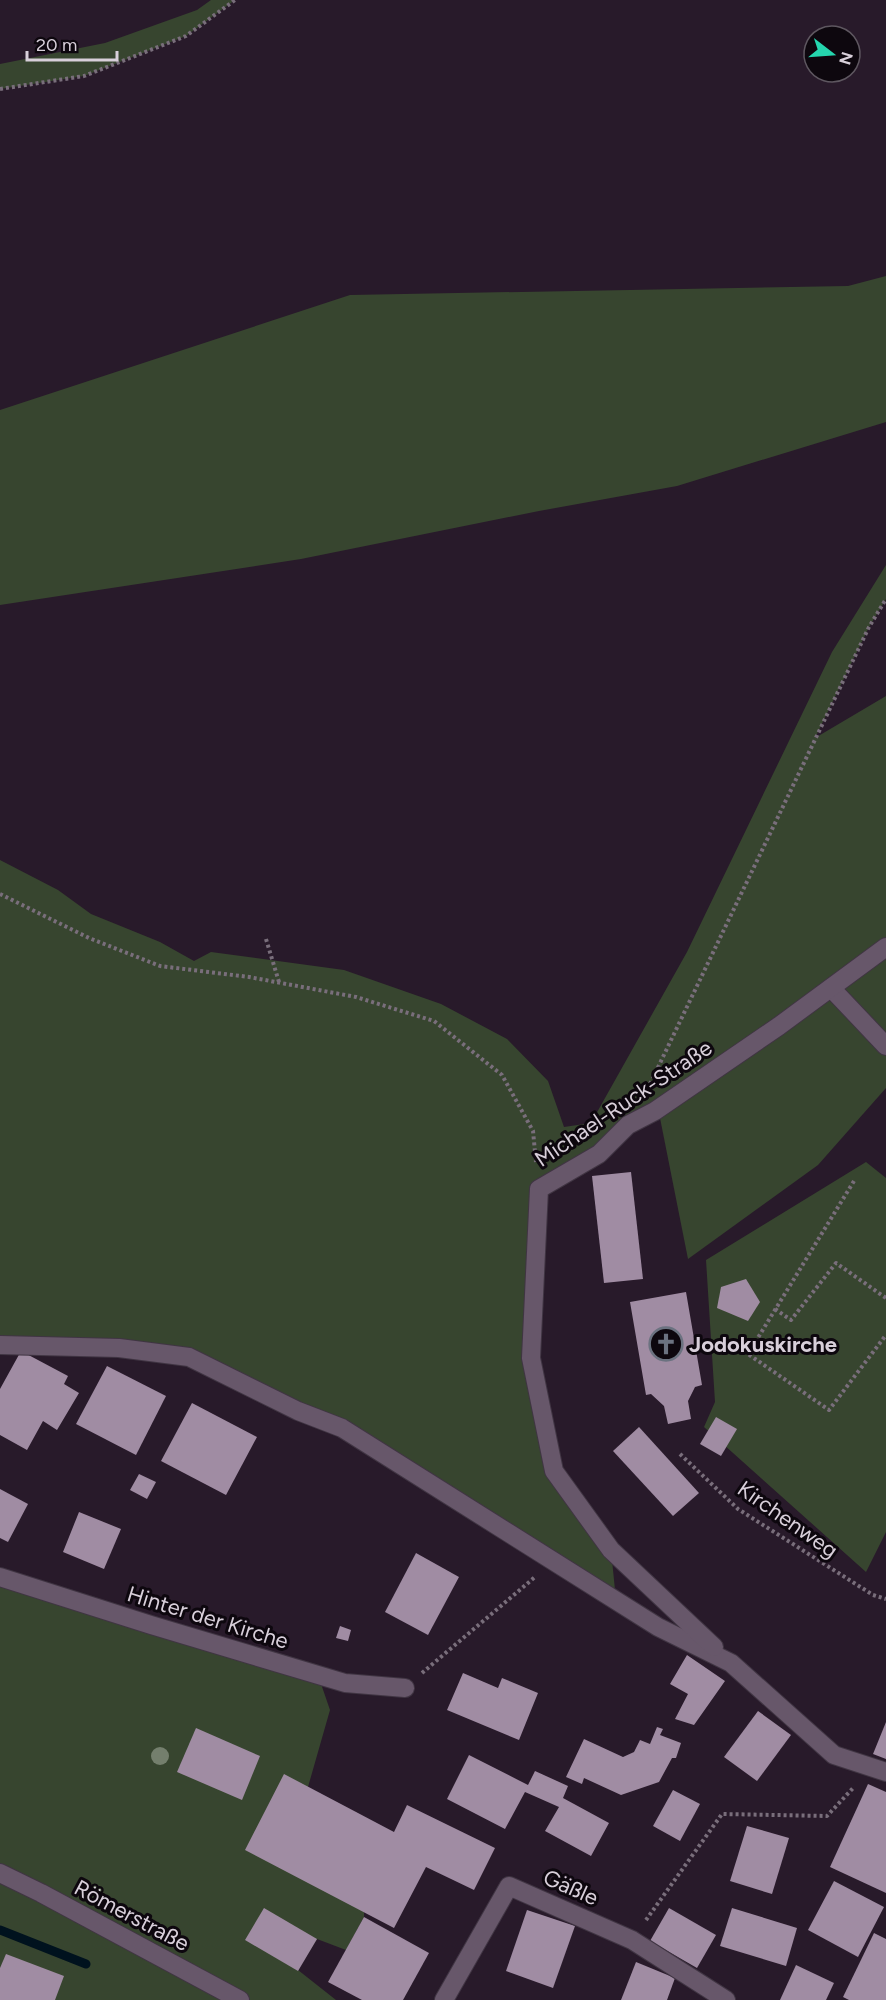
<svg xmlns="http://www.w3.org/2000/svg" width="886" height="2000" viewBox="0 0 886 2000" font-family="Figtree,sans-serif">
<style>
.green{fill:#37452f}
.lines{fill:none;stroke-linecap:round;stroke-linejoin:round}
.stream{stroke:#00121e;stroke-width:9}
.building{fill:#a08ca3}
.street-casing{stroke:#403543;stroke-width:20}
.path{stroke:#796e7b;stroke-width:4;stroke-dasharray:3 3;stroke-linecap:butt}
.street{stroke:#67576a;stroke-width:18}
.tree{fill:#747f6d}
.labels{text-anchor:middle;stroke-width:6;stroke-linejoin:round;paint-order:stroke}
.street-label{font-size:22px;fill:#d8cfda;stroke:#0d070e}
.poi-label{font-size:22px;font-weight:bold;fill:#d8cfda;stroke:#0d070e;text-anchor:start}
</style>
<rect width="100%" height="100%" fill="#281a2a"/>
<!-- green -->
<g class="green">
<path d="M 211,0 L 235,0 L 186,36 L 84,76 L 0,89 L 0,64 L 105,43 L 197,10 Z"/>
<path d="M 886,276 L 886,422 L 677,486 L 539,511 L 301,559 L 0,605 L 0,410 L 350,295 L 848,286 Z"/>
<path d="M 886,565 L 886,599 L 869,627 L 815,738 L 886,696 L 886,1046 L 830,988 L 539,1189 L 531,1358 L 554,1471 L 611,1550 L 616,1600 L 342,1428 L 189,1357 L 0,1345 L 0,860 L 58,890 L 91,914 L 160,942 L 194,961 L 211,952 L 344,970 L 441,1004 L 507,1039 L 548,1081 L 564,1127 L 591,1123 L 687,952 L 832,652 Z"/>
<path d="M 829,995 L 886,1053 L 886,1088 L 818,1165 L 688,1259 L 660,1118 Z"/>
<path d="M 866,1162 L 886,1178 L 886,1532 L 866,1572 L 704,1427 L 715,1402 L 706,1260 Z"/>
<path d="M 0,1577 L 318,1675 L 330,1710 L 308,1787 L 364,1912 L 364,1917 L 346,1950 L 317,1939 L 298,1970 L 336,2000 L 0,2000 Z"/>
</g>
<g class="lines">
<!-- stream -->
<path class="stream" d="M 0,1930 L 86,1964"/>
</g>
<!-- building -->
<g class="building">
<path d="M 631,1172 L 643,1279 L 604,1283 L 592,1176 Z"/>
<path d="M 746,1279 L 760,1302 L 748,1321 L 717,1308 L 721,1287 Z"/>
<path d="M 686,1292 L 702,1385 L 695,1387 L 688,1401 L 691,1419 L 668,1424 L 664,1406 L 651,1394 L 646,1395 L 630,1302 Z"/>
<path d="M 21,1351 L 68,1376 L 64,1384 L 79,1393 L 57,1430 L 43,1421 L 27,1450 L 0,1435 L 0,1389 Z"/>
<path d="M 107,1366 L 166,1396 L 136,1455 L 76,1424 Z"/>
<path d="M 192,1403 L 257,1437 L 226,1495 L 161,1461 Z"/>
<path d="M 716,1417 L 737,1429 L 721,1456 L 700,1444 Z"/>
<path d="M 639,1427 L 699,1493 L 673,1516 L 613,1451 Z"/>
<path d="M 139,1474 L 156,1482 L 147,1499 L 130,1490 Z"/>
<path d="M 0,1489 L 28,1504 L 8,1542 L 0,1538 Z"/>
<path d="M 79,1512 L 121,1529 L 104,1569 L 63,1552 Z"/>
<path d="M 416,1553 L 459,1577 L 428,1635 L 385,1612 Z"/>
<path d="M 340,1626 L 351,1630 L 348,1641 L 336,1638 Z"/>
<path d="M 687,1655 L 725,1681 L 694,1725 L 675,1719 L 688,1694 L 670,1684 Z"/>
<path d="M 463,1673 L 498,1688 L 502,1678 L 538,1693 L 519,1740 L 447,1710 Z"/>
<path d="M 758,1711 L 791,1735 L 757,1781 L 724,1757 Z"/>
<path d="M 886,1722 L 886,1759 L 873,1754 Z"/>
<path d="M 657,1727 L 663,1729 L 660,1735 L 681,1743 L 676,1758 L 672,1758 L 659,1782 L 621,1795 L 584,1778 L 582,1784 L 566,1777 L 584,1739 L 623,1757 L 634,1752 L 640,1740 L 650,1744 Z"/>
<path d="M 196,1728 L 260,1756 L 242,1800 L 177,1772 Z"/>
<path d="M 469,1755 L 528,1785 L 535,1771 L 568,1786 L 563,1798 L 609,1823 L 591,1856 L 545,1831 L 559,1807 L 525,1792 L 505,1829 L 447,1799 Z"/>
<path d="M 284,1774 L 394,1832 L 407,1805 L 495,1848 L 474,1890 L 426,1867 L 394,1928 L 245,1850 Z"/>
<path d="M 868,1784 L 886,1792 L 886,1893 L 830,1867 Z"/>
<path d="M 673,1790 L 700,1804 L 680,1841 L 653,1826 Z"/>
<path d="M 747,1826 L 789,1838 L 772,1894 L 730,1881 Z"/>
<path d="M 834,1881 L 884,1907 L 858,1957 L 808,1930 Z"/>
<path d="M 264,1908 L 317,1939 L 298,1971 L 245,1940 Z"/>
<path d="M 669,1908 L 716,1935 L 697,1968 L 650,1941 Z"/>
<path d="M 732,1908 L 797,1928 L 786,1966 L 720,1946 Z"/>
<path d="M 527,1910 L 575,1926 L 553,1988 L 506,1971 Z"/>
<path d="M 364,1917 L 429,1953 L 403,2000 L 362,2000 L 328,1982 Z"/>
<path d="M 874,1933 L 886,1939 L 886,2000 L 849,2000 L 843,1997 Z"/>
<path d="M 6,1954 L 64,1976 L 55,2000 L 0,2000 L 0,1968 Z"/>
<path d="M 636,1962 L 675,1978 L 667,2000 L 621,2000 Z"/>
<path d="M 796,1965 L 834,1983 L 826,2000 L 780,2000 Z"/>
</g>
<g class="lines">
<!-- street casing -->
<g class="street-casing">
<g id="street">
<path d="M 831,988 L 886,1046"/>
<path d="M 0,1345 L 119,1348 L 189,1357 L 298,1411 L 342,1428 L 658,1627 L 731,1663 L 834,1755 L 886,1772"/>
<path d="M 0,1577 L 151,1625 L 345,1683 L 405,1688"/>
<path d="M 714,1647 L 611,1550 L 554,1471 L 531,1358 L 539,1189 L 599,1154 L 628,1125 L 655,1111 L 779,1026 L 886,947"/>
<path d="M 0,1873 L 41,1893 L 240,2000"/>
<path d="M 444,2000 L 509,1886 L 632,1940 L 726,2000"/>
</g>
</g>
<!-- path -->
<g class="path">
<path d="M 0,89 L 84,76 L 186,36 L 235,0"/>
<path d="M 0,894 L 89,938 L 160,966 L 249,977 L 356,997 L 434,1021 L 502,1075 L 533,1131 L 536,1162"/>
<path d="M 266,939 L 279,982"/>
<path d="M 650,1084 L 869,627 L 886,599"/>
<path d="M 854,1181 L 748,1354 L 829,1410 L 886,1335"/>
<path d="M 775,1309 L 791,1320 L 836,1263 L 886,1298"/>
<path d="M 680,1454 L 738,1509 L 873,1595 L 886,1599"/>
<path d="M 422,1673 L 535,1577"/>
<path d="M 646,1920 L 722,1814 L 827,1816 L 854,1787"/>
</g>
<!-- street -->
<use href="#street" class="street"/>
</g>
<!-- trees -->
<circle class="tree" cx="160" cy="1756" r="9"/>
<!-- icons -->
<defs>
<g id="church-ring" transform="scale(1.725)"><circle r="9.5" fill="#0d070e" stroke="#6b7280" stroke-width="1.5"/><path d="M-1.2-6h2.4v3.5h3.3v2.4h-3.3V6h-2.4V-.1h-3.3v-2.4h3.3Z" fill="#6b7280"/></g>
</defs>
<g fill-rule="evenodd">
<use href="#church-ring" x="666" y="1344"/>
</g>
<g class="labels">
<!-- street labels -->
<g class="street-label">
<text transform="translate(623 1103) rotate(-34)" y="8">Michael-Ruck-Straße</text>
<text transform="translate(788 1519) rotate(35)" y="8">Kirchenweg</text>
<text transform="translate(208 1617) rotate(17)" y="8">Hinter der Kirche</text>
<text transform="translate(571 1887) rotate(24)" y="8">Gäßle</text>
<text transform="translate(132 1915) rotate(28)" y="8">Römerstraße</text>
</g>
<!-- poi labels -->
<g class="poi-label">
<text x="689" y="1352">Jodokuskirche</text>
</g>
</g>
<!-- north arrow -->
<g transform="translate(832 54) rotate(107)"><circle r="28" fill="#0d070e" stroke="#5e5760" stroke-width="1.5"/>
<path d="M0-4.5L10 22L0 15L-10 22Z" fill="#25d5ae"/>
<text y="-9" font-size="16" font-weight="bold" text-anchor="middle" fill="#d8cfda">N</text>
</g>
<!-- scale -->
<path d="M27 51v9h90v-9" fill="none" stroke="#d8cfda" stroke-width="3"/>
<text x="36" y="51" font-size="18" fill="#d8cfda" stroke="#0d070e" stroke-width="4.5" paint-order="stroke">20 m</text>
</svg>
